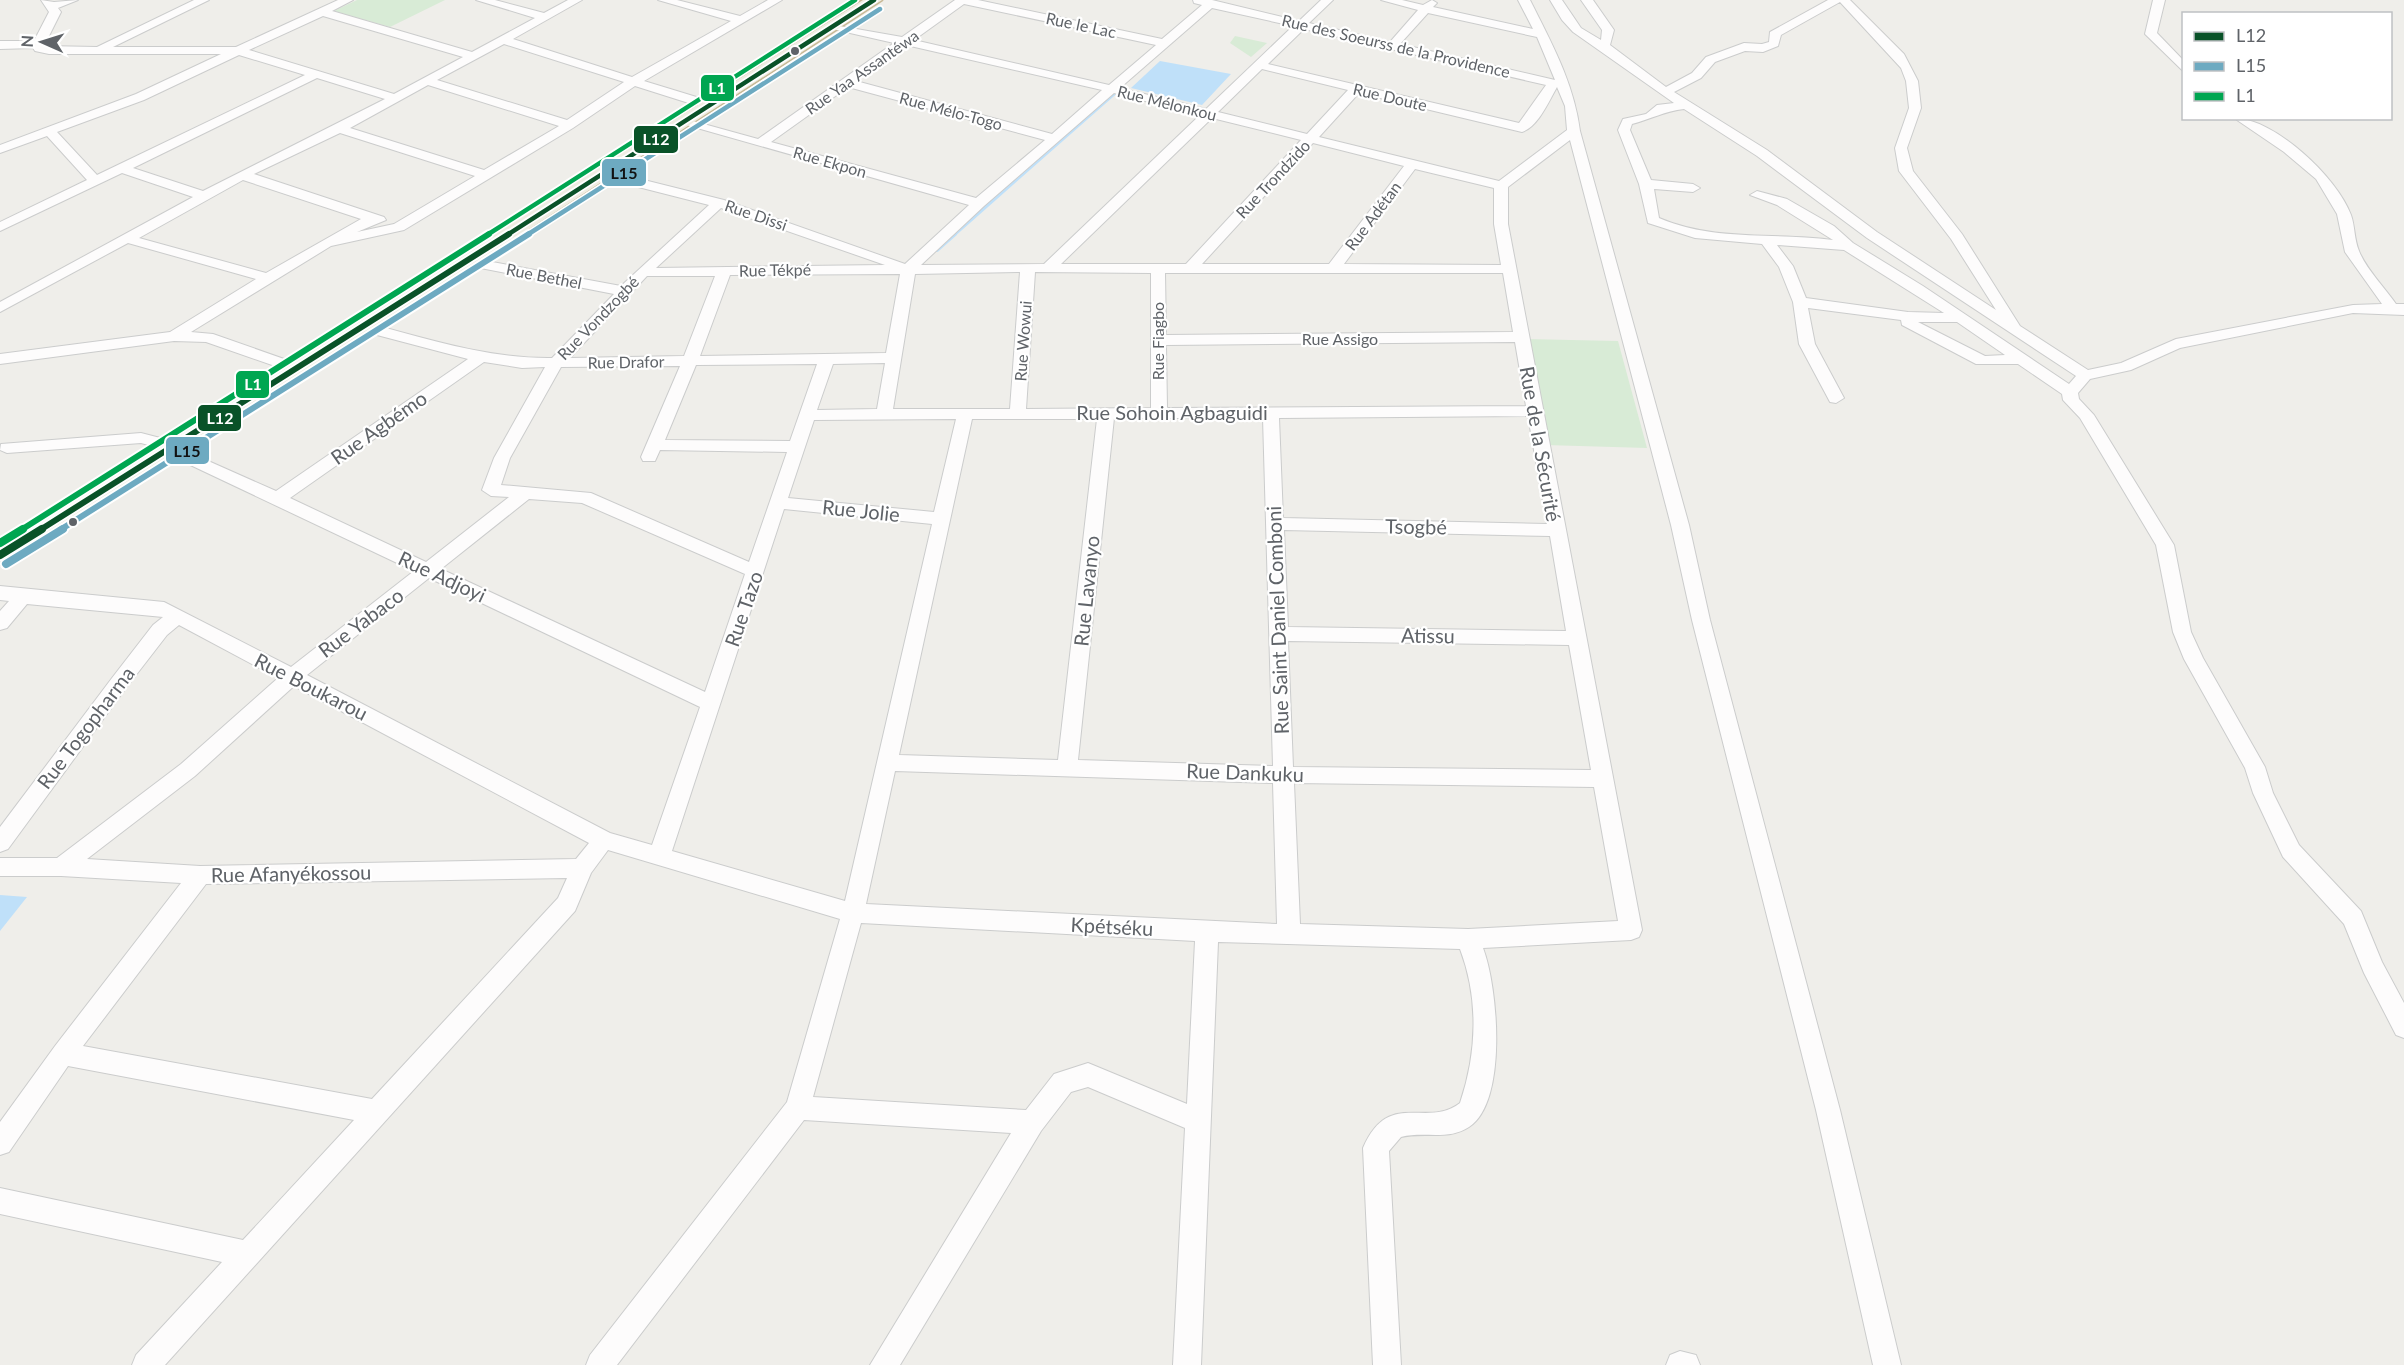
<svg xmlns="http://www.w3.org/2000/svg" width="2404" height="1365" viewBox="0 0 2404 1365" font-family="Lato,sans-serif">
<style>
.green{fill:#d8ebd6}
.water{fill:#bfe0f9}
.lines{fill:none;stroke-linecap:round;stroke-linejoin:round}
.stream-far1{stroke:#bfe0f9;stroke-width:3}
.stream{stroke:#bfe0f9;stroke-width:4}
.minor-casing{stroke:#cbcccc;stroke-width:2}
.highway-casing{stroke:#c8b996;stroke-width:3}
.minor{fill:#fdfcfc;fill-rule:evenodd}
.highway{fill:#f0ede3;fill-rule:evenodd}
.bus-1-far2-casing{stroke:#fff;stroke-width:8}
.bus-1-far1-casing{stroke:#fff;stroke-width:10}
.bus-1-casing{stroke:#fff;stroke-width:12}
.bus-2-far2-casing{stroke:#fff;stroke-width:8}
.bus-2-far1-casing{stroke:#fff;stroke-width:10}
.bus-2-casing{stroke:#fff;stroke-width:12}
.bus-3-far2-casing{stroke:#fff;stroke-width:8}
.bus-3-far1-casing{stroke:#fff;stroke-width:10}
.bus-3-casing{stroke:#fff;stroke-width:12}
.bus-1-far2{stroke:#095228;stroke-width:4.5}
.bus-1-far1{stroke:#095228;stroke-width:6}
.bus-1{stroke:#095228;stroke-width:8}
.bus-2-far2{stroke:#6daac1;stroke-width:4.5}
.bus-2-far1{stroke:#6daac1;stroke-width:6}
.bus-2{stroke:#6daac1;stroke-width:8}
.bus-3-far2{stroke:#00a651;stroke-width:4.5}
.bus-3-far1{stroke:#00a651;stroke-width:6}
.bus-3{stroke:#00a651;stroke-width:8}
.bus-dot{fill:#5f6368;stroke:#fff;stroke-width:2}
.labels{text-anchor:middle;stroke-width:4.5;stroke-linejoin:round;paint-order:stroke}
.far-street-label{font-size:16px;fill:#5f6368;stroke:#fff}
.street-label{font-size:20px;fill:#5f6368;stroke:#fff}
.line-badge{stroke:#fff;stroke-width:2}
.badge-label{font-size:16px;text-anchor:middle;font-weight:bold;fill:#fff}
.pale-badge-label{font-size:16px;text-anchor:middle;font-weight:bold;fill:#111}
</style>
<rect width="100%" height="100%" fill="#efeeea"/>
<!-- green -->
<g class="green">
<path d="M 357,0 L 445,0 L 390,27 L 334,11 Z"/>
<path d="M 1235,36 L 1267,43 L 1251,57 L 1230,43 Z"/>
<path d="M 1525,339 L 1618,341 L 1647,448 L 1545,445 Z"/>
</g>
<!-- water -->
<g class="water">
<path d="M 1160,61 L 1231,74 L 1202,105 L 1131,88 Z"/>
<path d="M 0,895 L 27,897 L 0,931 Z"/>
</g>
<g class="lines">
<!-- stream-far1 -->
<path class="stream-far1" d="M 954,235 L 1114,94"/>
<!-- stream -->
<path class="stream" d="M 937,250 L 955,234"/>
<!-- minor casing -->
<g class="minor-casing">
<g id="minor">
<path d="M 41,0 L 54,2 L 78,0 L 58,8 L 61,12 L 44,46 L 97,47 L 194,0 L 209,0 L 113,47 L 236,47 L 338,0 L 353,0 L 332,11 L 472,52 L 535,18 L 476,0 L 495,0 L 544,13 L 568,0 L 582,0 L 513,39 L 632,77 L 731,21 L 658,0 L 677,0 L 740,16 L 768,0 L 782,0 L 644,81 L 703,99 L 703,105 L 695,105 L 635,86 L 573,128 L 404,230 L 331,246 L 191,332 L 213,334 L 304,366 L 306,369 L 298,374 L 206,342 L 174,341 L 0,364 L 0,354 L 170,332 L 256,279 L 128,243 L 0,312 L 0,302 L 193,197 L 122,173 L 0,231 L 0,222 L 87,180 L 47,136 L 0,153 L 0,145 L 136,94 L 221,54 L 49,54 L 35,51 L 33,48 L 0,49 L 0,41 L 34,41 L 49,12 ZM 323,16 L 463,57 L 394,94 L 249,50 ZM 504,44 L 624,82 L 567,120 L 437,80 ZM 239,55 L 305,75 L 97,175 L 57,132 L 144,100 ZM 317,78 L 385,99 L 203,191 L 133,168 ZM 428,85 L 559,126 L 484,170 L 350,128 ZM 340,133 L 475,176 L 394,224 L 357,232 L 386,220 L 384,217 L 254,174 ZM 243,180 L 361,219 L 266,273 L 139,238 Z"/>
<path d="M 955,0 L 978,0 L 1162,39 L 1202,5 L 1194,3 L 1193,0 L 1212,0 L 1299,21 L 1321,0 L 1333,0 L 1309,23 L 1390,42 L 1418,10 L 1381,0 L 1402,0 L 1423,5 L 1432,0 L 1437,3 L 1433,7 L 1533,29 L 1518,0 L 1530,0 C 1551,42 1574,83 1580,131 L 1689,525 L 1710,620 L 1840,1110 L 1901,1365 L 1873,1365 L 1816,1110 L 1692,620 L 1671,525 L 1570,140 L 1508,187 L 1508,224 L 1642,930 L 1639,937 L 1631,940 L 1483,948 C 1498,987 1508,1102 1469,1127 C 1448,1141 1424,1131 1401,1137 L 1389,1151 L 1401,1365 L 1373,1365 L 1363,1148 C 1389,1088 1426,1129 1460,1103 C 1477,1053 1479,999 1460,949 L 1218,942 L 1201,1365 L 1173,1365 L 1185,1128 L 1088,1087 L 1071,1092 L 1041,1131 L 900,1365 L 870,1365 L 1011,1133 L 804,1120 L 617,1365 L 586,1365 L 590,1355 L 787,1102 L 840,919 L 608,850 L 591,873 L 575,911 L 165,1365 L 132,1365 L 136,1355 L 222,1262 L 0,1214 L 0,1188 L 243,1240 L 354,1120 L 68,1066 L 9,1152 L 0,1155 L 0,1122 L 55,1046 L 181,883 L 61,876 L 0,876 L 0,858 L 57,858 L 181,764 L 278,678 L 179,625 L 167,635 L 126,688 L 8,849 L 0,852 L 0,827 L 112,678 L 153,625 L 163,617 L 27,604 L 7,628 L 0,630 L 0,611 L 9,601 L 0,600 L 0,586 L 164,602 L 291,667 L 414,571 L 165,453 L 163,449 L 141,443 L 7,453 L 0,450 L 1,444 L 141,433 L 168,440 L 170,444 L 276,491 L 468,359 L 358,330 L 355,327 L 358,324 L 363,322 C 426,338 487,359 552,358 L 614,294 L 465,265 L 458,261 L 460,258 L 465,257 L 621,286 L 709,205 L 595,176 L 593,173 L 600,169 L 724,200 L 905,264 L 969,205 L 676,122 L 682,118 L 758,139 L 894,43 L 828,28 L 828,24 L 902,37 ZM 964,4 L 1156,45 L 1109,85 L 914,40 ZM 1212,8 L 1293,26 L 1206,109 L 1120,88 ZM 1428,13 L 1537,37 L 1555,80 L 1400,44 ZM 1304,29 L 1546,85 L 1519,123 L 1268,64 ZM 906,45 L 1102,90 L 1052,134 L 856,81 ZM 1262,69 L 1348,90 L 1307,134 L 1218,112 ZM 848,87 L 1045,140 L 976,198 L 771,142 ZM 1557,87 L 1565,106 L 1567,130 L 1499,181 L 1319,137 L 1359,93 L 1522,132 C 1538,127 1549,101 1557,87 ZM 1114,93 L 1200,115 L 1044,264 L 921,265 L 984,206 ZM 1212,118 L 1301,140 L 1186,264 L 1061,264 ZM 1313,143 L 1404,166 L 1329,264 L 1202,264 ZM 1415,169 L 1494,188 L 1494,224 L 1501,265 L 1344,264 ZM 721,208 L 885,265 L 656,268 ZM 1020,272 L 1010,409 L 893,409 L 915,274 ZM 1035,272 L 1151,273 L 1151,408 L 1026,409 ZM 1165,273 L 1503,273 L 1513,332 L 1166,335 ZM 900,274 L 886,353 L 700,356 L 730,275 ZM 647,276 L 715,276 L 684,356 L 570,358 ZM 1515,342 L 1526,406 L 1167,408 L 1166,345 ZM 484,362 L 522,368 L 545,367 L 494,458 L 482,490 L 491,496 L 509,497 L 426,562 L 290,498 ZM 885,363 L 877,409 L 817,410 L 833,364 ZM 817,364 L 790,441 L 665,440 L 696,365 ZM 680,366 L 641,457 L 643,461 L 655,461 L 660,450 L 787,452 L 749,562 L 591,493 L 501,485 L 510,458 L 561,367 ZM 1528,416 L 1547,524 L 1283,518 L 1279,418 ZM 1114,418 L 1263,418 L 1273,766 L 1078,760 ZM 956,419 L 934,512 L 788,498 L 814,420 ZM 972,419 L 1097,419 L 1058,760 L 899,755 ZM 529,499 L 582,503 L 745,574 L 705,692 L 441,569 ZM 784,509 L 932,524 L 845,901 L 672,851 ZM 1284,530 L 1550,536 L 1566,631 L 1288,627 ZM 429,578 L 700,707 L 652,845 L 610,833 L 307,675 ZM 1288,641 L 1569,645 L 1591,770 L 1293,767 ZM 294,686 L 589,843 L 576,859 L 200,866 L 87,859 L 195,776 ZM 895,771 L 1273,783 L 1277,924 L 866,904 ZM 1294,783 L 1594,787 L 1618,921 L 1468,929 L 1300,924 ZM 567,878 L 558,898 L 372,1099 L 83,1046 L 206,884 ZM 861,923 L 1195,941 L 1187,1104 L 1088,1063 L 1054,1074 L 1026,1110 L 813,1097 Z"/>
<path d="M 1550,0 L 1562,0 L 1581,28 L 1601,40 L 1602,30 L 1581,0 L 1593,0 L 1614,30 L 1610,45 L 1666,87 L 1692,73 L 1706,57 L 1744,43 L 1762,44 L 1769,42 L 1770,32 L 1828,0 L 1850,0 L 1904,54 L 1918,81 L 1921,108 L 1907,148 L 1913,171 L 1962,234 L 2020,326 L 2088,370 L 2121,363 L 2176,339 L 2353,305 L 2382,304 L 2345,252 L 2337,214 L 2316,179 L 2284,152 L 2234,118 C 2274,118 2337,177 2351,215 C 2355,226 2354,239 2359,251 C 2366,269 2385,288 2396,304 L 2404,304 L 2404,315 L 2353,313 L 2180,348 L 2131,370 L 2090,379 L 2078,393 L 2079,399 L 2094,415 L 2174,545 L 2191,632 L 2203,658 L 2265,767 L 2273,793 L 2299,845 L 2361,911 L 2382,962 L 2404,1003 L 2404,1038 L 2396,1035 L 2364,973 L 2344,924 L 2283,857 L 2253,793 L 2245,768 L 2184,659 L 2173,632 L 2156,545 L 2080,418 L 2063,400 L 2062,394 L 2018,364 L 1976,364 L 1902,325 L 1901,320 L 1808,308 L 1815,344 L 1844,398 L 1836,403 L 1830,402 L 1799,344 L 1793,302 L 1779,267 L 1762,244 L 1695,238 L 1648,223 L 1639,184 L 1618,130 L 1623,119 L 1646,114 L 1657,105 L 1674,103 L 1573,32 L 1562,20 ZM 1840,2 L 1901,68 L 1906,81 L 1909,108 L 1895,148 L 1899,171 L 1951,239 L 1996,310 L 1877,232 L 1767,150 L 1674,92 L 1701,78 L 1715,62 L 1745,51 L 1763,52 L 1778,46 L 1781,35 ZM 1684,109 L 1757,156 L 1867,238 L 2076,376 L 2069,384 L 1923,286 L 1853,243 L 1834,226 L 1787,199 L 1757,191 L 1750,195 L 1777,205 L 1833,240 C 1775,232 1715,242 1659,218 L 1654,189 L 1693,192 L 1700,188 L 1693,184 L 1651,180 L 1630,130 L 1632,124 C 1651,119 1665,111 1684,109 ZM 1777,245 L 1844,250 L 1944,313 L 1908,312 L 1806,298 L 1793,266 ZM 1918,322 L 1957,322 L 2005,355 L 1985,356 Z"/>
<path d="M 2153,0 L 2165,0 L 2157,33 L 2184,61 L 2184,72 L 2145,34 Z"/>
<path d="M 1680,1351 L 1696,1355 L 1700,1365 L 1666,1365 L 1670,1355 Z"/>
</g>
</g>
<!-- highway casing -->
<g class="highway-casing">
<path id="highway" d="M 863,0 L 882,0 L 306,374 L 9,562 L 0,564 L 0,543 L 290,364 Z"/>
</g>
<!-- minor -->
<use href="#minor" class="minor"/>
<!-- highway -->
<use href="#highway" class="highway"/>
<!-- bus-1-far2 casing -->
<g class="bus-1-far2-casing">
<path id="bus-1-far2" d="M 507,235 L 874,0"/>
</g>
<!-- bus-1-far1 casing -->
<g class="bus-1-far1-casing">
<path id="bus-1-far1" d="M 40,530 L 509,234"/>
</g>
<!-- bus-1 casing -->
<g class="bus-1-casing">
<path id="bus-1" d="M 0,555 L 42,529"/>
</g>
<!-- bus-2-far2 casing -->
<g class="bus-2-far2-casing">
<path id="bus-2-far2" d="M 527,235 L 880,9"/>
</g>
<!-- bus-2-far1 casing -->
<g class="bus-2-far1-casing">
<path id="bus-2-far1" d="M 60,530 L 529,234"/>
</g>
<!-- bus-2 casing -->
<g class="bus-2-casing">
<path id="bus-2" d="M 6,564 L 63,529"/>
</g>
<!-- bus-3-far2 casing -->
<g class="bus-3-far2-casing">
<path id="bus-3-far2" d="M 487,235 L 855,0"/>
</g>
<!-- bus-3-far1 casing -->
<g class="bus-3-far1-casing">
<path id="bus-3-far1" d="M 21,530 L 489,234"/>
</g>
<!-- bus-3 casing -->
<g class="bus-3-casing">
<path id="bus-3" d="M 0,543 L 23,529"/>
</g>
<!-- bus-1-far2 -->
<use href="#bus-1-far2" class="bus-1-far2"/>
<!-- bus-1-far1 -->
<use href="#bus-1-far1" class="bus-1-far1"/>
<!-- bus-1 -->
<use href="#bus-1" class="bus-1"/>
<!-- bus-2-far2 -->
<use href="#bus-2-far2" class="bus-2-far2"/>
<!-- bus-2-far1 -->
<use href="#bus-2-far1" class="bus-2-far1"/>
<!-- bus-2 -->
<use href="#bus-2" class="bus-2"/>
<!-- bus-3-far2 -->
<use href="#bus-3-far2" class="bus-3-far2"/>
<!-- bus-3-far1 -->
<use href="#bus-3-far1" class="bus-3-far1"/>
<!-- bus-3 -->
<use href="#bus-3" class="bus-3"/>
</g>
<!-- markers -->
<g class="bus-dot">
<circle cx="795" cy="51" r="5"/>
<circle cx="73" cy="522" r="5"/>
</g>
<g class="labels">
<!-- far-street labels -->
<g class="far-street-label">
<text transform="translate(1081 25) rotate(12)" y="6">Rue le Lac</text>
<text transform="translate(1396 46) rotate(13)" y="6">Rue des Soeurss de la Providence</text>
<text transform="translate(862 72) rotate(-35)" y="6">Rue Yaa Assantéwa</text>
<text transform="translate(1390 97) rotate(13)" y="6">Rue Doute</text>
<text transform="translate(1167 103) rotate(14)" y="6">Rue Mélonkou</text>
<text transform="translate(951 111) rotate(15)" y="6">Rue Mélo-Togo</text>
<text transform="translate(830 162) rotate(16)" y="6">Rue Ekpon</text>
<text transform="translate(1273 179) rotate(-47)" y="6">Rue Trondzido</text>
<text transform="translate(756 215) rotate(19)" y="6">Rue Dissi</text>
<text transform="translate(1373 216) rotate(-53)" y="6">Rue Adétan</text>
<text transform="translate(775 270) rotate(-1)" y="6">Rue Tékpé</text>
<text transform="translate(544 276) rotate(11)" y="6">Rue Bethel</text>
<text transform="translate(598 318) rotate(-46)" y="6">Rue Vondzogbé</text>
<text x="1340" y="345">Rue Assigo</text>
<text transform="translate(1023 341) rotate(-86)" y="6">Rue Wowui</text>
<text transform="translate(1158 341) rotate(-90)" y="6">Rue Fiagbo</text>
<text transform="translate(626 362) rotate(-1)" y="6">Rue Drafor</text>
</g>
<!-- street labels -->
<g class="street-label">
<text x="1172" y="420">Rue Sohoin Agbaguidi</text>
<text transform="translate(379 428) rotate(-35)" y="7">Rue Agbémo</text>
<text transform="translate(1540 444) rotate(80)" y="7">Rue de la Sécurité</text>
<text transform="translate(861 511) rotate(6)" y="7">Rue Jolie</text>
<text transform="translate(1416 527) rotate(1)" y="7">Tsogbé</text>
<text transform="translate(442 577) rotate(25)" y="7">Rue Adjoyi</text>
<text transform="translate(1087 591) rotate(-84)" y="7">Rue Lavanyo</text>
<text transform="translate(744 609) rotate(-71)" y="7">Rue Tazo</text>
<text transform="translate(1278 620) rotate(-92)" y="7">Rue Saint Daniel Comboni</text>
<text transform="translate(361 623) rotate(-37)" y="7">Rue Yabaco</text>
<text transform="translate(1428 636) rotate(1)" y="7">Atissu</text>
<text transform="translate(311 687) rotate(27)" y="7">Rue Boukarou</text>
<text transform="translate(86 728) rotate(-53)" y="7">Rue Togopharma</text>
<text transform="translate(1245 773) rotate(2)" y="7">Rue Dankuku</text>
<text transform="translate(291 874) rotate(-1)" y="7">Rue Afanyékossou</text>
<text transform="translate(1112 927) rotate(3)" y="7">Kpétséku</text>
</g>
</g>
<g class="line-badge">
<rect x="700" y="74" width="35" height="28" rx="6" fill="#00a651"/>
<rect x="633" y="125" width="46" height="29" rx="6" fill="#095228"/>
<rect x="601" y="158" width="46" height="29" rx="6" fill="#6daac1"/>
<rect x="235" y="370" width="35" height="29" rx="6" fill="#00a651"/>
<rect x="197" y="404" width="45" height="28" rx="6" fill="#095228"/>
<rect x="165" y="436" width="45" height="29" rx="6" fill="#6daac1"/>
</g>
<g class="badge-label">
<text x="717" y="94">L1</text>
<text x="656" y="145">L12</text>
<text x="253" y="390">L1</text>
<text x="220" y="424">L12</text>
</g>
<g class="pale-badge-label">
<text x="624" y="179">L15</text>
<text x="187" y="457">L15</text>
</g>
<!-- legend -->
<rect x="2182" y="12" width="210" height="108" fill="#ffffff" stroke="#bfc1c3" stroke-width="1.5"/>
<rect x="2194" y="32" width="30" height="9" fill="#095228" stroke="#bfc1c3" stroke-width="1.5"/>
<text x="2236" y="42" font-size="18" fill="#5f6368">L12</text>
<rect x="2194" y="62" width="30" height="9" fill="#6daac1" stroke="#bfc1c3" stroke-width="1.5"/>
<text x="2236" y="72" font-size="18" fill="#5f6368">L15</text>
<rect x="2194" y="92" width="30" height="9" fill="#00a651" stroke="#bfc1c3" stroke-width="1.5"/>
<text x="2236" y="102" font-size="18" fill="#5f6368">L1</text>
<!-- north arrow -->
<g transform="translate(42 42) rotate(273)" stroke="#ffffff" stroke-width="4.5" paint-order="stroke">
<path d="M0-4.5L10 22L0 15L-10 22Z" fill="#5f6368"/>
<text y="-9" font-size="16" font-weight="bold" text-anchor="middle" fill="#5f6368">N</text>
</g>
</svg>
